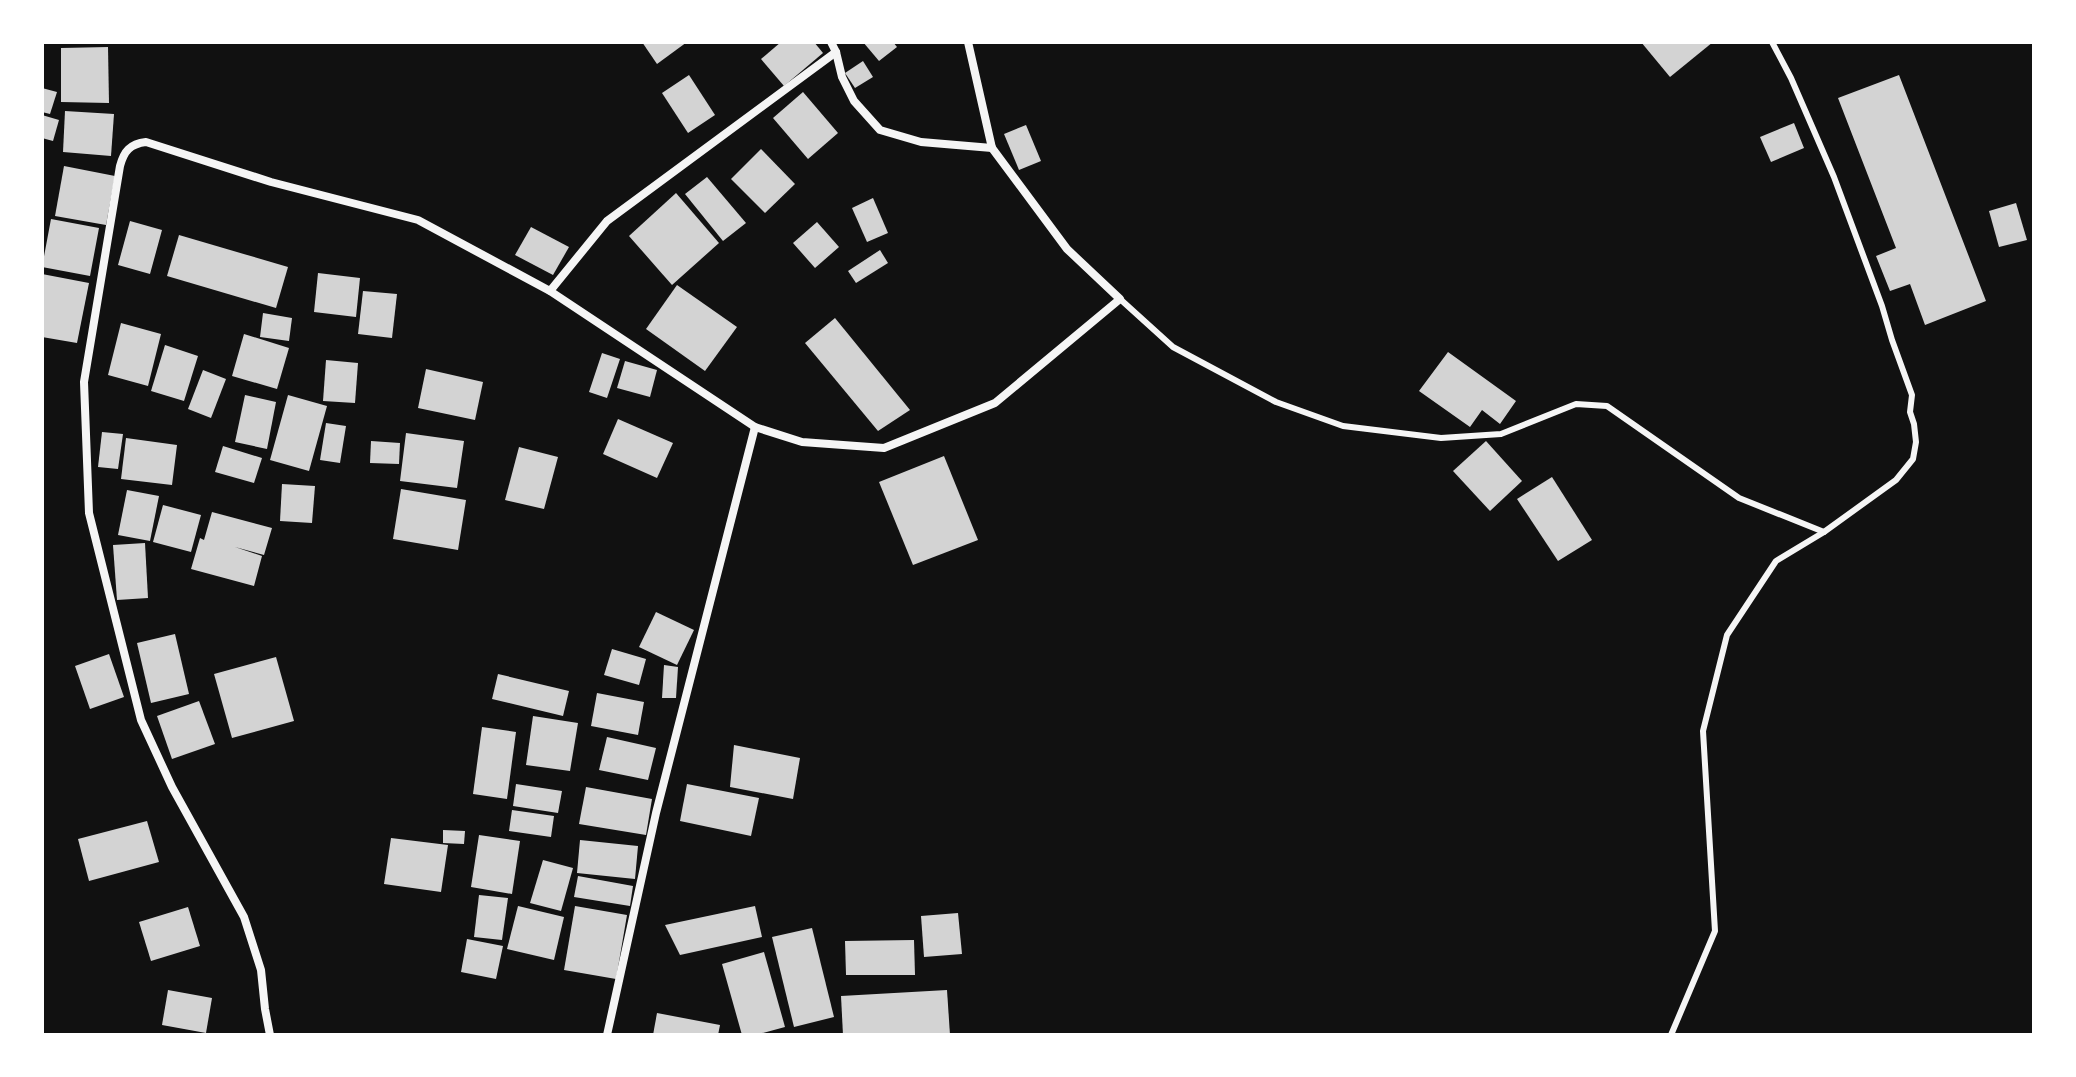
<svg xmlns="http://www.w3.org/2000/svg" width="2076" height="1077" viewBox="0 0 2076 1077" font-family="Helvetica,sans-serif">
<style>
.building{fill:#d3d3d3}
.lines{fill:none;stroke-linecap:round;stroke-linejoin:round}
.service{stroke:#f5f5f5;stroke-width:6}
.minor{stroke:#f5f5f5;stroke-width:8}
</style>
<rect width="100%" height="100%" fill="#111"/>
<!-- building -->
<g class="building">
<path d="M 642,42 L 687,42 L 657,64 Z"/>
<path d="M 781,42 L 814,42 L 823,53 L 784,86 L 761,59 Z"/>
<path d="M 863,42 L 893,42 L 897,47 L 879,61 Z"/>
<path d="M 1641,42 L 1713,42 L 1670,77 Z"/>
<path d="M 108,47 L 109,103 L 61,102 L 61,48 Z"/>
<path d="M 863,61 L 873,77 L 855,88 L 845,73 Z"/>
<path d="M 689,75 L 715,115 L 688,133 L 662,93 Z"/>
<path d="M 1899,75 L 1986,301 L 1925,325 L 1910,284 L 1890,291 L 1876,256 L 1896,248 L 1838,98 Z"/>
<path d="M 42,88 L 57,92 L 50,114 L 42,112 Z"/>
<path d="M 803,92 L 838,133 L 808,159 L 773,118 Z"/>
<path d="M 65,111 L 114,114 L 111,156 L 63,152 Z"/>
<path d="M 42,115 L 59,120 L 53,141 L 42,138 Z"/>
<path d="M 1794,123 L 1804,148 L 1771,162 L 1760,137 Z"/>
<path d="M 1026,125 L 1041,161 L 1019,170 L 1004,134 Z"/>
<path d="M 761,149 L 795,184 L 765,213 L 731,179 Z"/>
<path d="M 64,166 L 115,176 L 106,225 L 55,216 Z"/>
<path d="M 707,177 L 746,223 L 723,241 L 685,194 Z"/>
<path d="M 676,193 L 719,243 L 672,285 L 629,236 Z"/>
<path d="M 873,198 L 888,233 L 867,242 L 852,208 Z"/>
<path d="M 2016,203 L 2027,240 L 1999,247 L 1989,211 Z"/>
<path d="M 51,219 L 99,228 L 90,276 L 42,267 Z"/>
<path d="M 130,221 L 162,230 L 150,274 L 118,265 Z"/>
<path d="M 817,222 L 839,247 L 815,268 L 793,243 Z"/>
<path d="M 531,227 L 569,247 L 553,275 L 515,255 Z"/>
<path d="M 179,235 L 288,267 L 276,308 L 167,276 Z"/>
<path d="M 880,250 L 888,263 L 856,283 L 848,271 Z"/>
<path d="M 318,273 L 360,278 L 356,317 L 314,312 Z"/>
<path d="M 42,274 L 89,283 L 77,343 L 42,337 Z"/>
<path d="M 677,285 L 737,327 L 705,371 L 646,329 Z"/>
<path d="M 363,291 L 397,294 L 392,338 L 358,334 Z"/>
<path d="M 263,313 L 292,318 L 289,341 L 260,337 Z"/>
<path d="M 835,318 L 910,410 L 878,431 L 805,343 Z"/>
<path d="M 121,323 L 161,334 L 148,386 L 108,375 Z"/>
<path d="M 244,334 L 289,348 L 277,389 L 232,376 Z"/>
<path d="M 165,345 L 198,356 L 184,401 L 151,391 Z"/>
<path d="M 1448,352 L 1516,401 L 1500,424 L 1482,410 L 1470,427 L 1419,391 Z"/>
<path d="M 602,353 L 620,359 L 607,398 L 589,392 Z"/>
<path d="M 326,360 L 358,363 L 355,403 L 323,401 Z"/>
<path d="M 625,361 L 657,370 L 650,397 L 617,388 Z"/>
<path d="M 426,369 L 483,382 L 475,420 L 418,408 Z"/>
<path d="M 203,370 L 226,379 L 211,418 L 188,409 Z"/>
<path d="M 245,395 L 276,402 L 267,449 L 235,442 Z"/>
<path d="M 288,395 L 327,406 L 309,471 L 270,460 Z"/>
<path d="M 618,419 L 673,443 L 657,478 L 603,454 Z"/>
<path d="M 326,423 L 346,426 L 340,463 L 320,460 Z"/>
<path d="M 102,432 L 123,434 L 118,469 L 98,467 Z"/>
<path d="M 406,433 L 464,441 L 457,488 L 400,481 Z"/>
<path d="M 126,438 L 177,445 L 172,485 L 121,479 Z"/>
<path d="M 371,441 L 400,443 L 399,464 L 370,463 Z"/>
<path d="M 1486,441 L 1522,481 L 1490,511 L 1453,471 Z"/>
<path d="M 223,446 L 262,458 L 254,483 L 215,472 Z"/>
<path d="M 519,447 L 558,457 L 544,509 L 505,500 Z"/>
<path d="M 944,456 L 978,540 L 913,565 L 879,482 Z"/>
<path d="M 1552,477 L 1592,540 L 1558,561 L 1517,499 Z"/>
<path d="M 282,484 L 315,486 L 312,523 L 280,521 Z"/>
<path d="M 401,489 L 466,500 L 458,550 L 393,539 Z"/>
<path d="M 127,490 L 159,496 L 150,541 L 118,535 Z"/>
<path d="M 163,505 L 201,515 L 191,552 L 153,542 Z"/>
<path d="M 212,512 L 272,528 L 264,555 L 235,547 L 262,556 L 254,586 L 191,569 L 200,538 L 204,540 Z"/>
<path d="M 145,543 L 148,598 L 117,600 L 113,545 Z"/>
<path d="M 656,612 L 694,630 L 677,665 L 639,647 Z"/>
<path d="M 175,634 L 189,694 L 151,703 L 137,643 Z"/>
<path d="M 612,649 L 646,659 L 639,685 L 604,675 Z"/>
<path d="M 109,654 L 124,697 L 90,709 L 75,666 Z"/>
<path d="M 276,657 L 294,721 L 232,738 L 214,674 Z"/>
<path d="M 664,665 L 678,667 L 676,698 L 662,698 Z"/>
<path d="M 498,674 L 569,691 L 563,716 L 492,699 Z"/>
<path d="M 597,693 L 644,702 L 638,735 L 591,726 Z"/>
<path d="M 199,701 L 215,744 L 172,759 L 157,716 Z"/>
<path d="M 533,716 L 578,723 L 570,771 L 526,765 Z"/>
<path d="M 482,727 L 516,732 L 507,799 L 473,794 Z"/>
<path d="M 607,737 L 656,748 L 648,780 L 599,770 Z"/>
<path d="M 734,745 L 800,758 L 793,799 L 730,787 Z"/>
<path d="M 516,784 L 562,791 L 558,813 L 513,806 Z"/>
<path d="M 687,784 L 759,798 L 751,836 L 680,821 Z"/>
<path d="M 586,787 L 652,799 L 646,835 L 579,824 Z"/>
<path d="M 512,810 L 554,816 L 551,837 L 509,831 Z"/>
<path d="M 147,821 L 159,862 L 89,881 L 78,839 Z"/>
<path d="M 443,830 L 465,831 L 464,844 L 443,843 Z"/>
<path d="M 479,835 L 520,841 L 512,894 L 471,887 Z"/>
<path d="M 391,838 L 448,845 L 441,892 L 384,884 Z"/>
<path d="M 580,840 L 638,846 L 635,879 L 577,873 Z"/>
<path d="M 543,860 L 573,868 L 561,911 L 530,903 Z"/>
<path d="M 578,876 L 633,886 L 630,906 L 574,897 Z"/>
<path d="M 479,895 L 508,898 L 502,940 L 474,937 Z"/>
<path d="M 518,906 L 564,917 L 554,960 L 507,949 Z"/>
<path d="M 575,906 L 627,915 L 616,979 L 564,970 Z"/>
<path d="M 755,906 L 762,937 L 680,955 L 665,925 Z"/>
<path d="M 188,907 L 200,946 L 151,961 L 139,922 Z"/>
<path d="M 958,913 L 962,954 L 924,957 L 921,916 Z"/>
<path d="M 812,928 L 834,1017 L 794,1027 L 772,937 Z"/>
<path d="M 467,939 L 503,946 L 496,979 L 461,972 Z"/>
<path d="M 914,940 L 915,975 L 846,975 L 845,941 Z"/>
<path d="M 764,952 L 785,1027 L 755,1035 L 742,1035 L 722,964 Z"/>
<path d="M 168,990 L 212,998 L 206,1033 L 162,1025 Z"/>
<path d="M 947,990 L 950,1035 L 843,1035 L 841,996 Z"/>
<path d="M 657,1013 L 720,1025 L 718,1035 L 653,1035 Z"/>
</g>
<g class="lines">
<!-- service -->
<g class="service">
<path d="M 1120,299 L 1173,347 L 1276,402 L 1343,426 L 1441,438 L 1501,434 L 1576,404 L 1607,406 L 1739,498 L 1824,532"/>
<path d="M 1671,1035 L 1715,931 L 1703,731 L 1727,635 L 1776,561 L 1824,532 L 1896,480 L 1913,459 L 1916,442 L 1914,424 L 1910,412 L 1912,395 L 1892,340 L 1882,306 L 1834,177 L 1791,78 L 1772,42"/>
</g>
<!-- minor -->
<g class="minor">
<path d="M 831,42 L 836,52 L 842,77 L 854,101 L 880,130 L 921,142 L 992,148"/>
<path d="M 550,291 L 607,221 L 836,52"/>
<path d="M 270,1035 L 265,1009 L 261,970 L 244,917 L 172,787 L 141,720 L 89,513 L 84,382 L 120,166 C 124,151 130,144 146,142 L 271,182 L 418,220 L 550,291 L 755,427 L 802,442 L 884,448 L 995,403 L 1120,299 L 1067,249 L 992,148 L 968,42"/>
<path d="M 607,1035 L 656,813 L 755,427"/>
</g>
</g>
<!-- border -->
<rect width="2076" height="1077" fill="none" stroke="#ffffff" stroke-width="88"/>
</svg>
